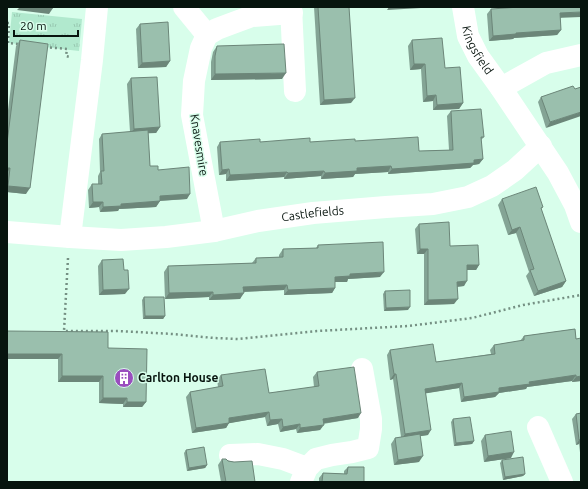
<svg xmlns="http://www.w3.org/2000/svg" width="588" height="489" viewBox="0 0 588 489" font-family="Ubuntu,sans-serif">
<style>
.grass{fill:url(#grass-tufts)}
.lines{fill:none;stroke-linecap:round;stroke-linejoin:round}
.path{stroke:#759083;stroke-width:2.5;stroke-dasharray:2 3;stroke-linecap:butt}
.minor{stroke:#fff;stroke-width:22}
.wall{fill:#84a495}
.shaded-wall{fill:#6c8679}
.building{fill:#9abfad;stroke:#6c8679}
.labels{text-anchor:middle;stroke-width:3;stroke-linejoin:round;paint-order:stroke}
.street-label{font-size:12px;fill:#07140e;stroke:#d8feeb}
.poi-label{font-size:12px;font-weight:bold;fill:#07140e;stroke:#d8feeb;text-anchor:start}
</style>
<defs>
<pattern id="grass-tufts" width="24" height="20" patternUnits="userSpaceOnUse"><rect width="24" height="20" fill="#b1e9ce"/><path d="M3 7l-1-3M5 7V3M7 7l1-3M15 17l-1-3M17 17v-4M19 17l1-3" fill="none" stroke="#97c7b0"/></pattern>
</defs>
<rect width="100%" height="100%" fill="#d8feeb"/>
<!-- grass -->
<path class="grass" d="M 12,12 L 82,19 L 79,51 L 9,43 Z"/>
<g class="lines">
<!-- path -->
<g class="path">
<path d="M 7,23 L 9,23 L 8,43 L 19,44"/>
<path d="M 45,47 L 67,49 L 66,56 L 70,57"/>
<path d="M 68,258 L 64,331 L 118,331 L 173,334 L 214,338 L 238,339 L 317,331 L 408,326 L 472,318 L 523,305 L 581,295"/>
</g>
<!-- minor -->
<g class="minor">
<path d="M 184,7 L 207,35"/>
<path d="M 291,7 L 295,91"/>
<path id="s1" d="M 463,7 L 468,36 L 478,56 L 501,88 L 558,173 L 575,205 L 581,222"/>
<path d="M 501,88 L 546,63 L 581,55"/>
<path d="M 214,231 L 192,115 L 194,81 L 201,48 L 207,35 L 217,29 L 233,23 L 252,16 L 292,13"/>
<path id="s2" d="M 7,232 L 70,237 L 121,240 L 166,237 L 214,231 L 258,221 L 313,213 L 386,207 L 433,204 L 468,197 L 492,186 L 515,170 L 541,146"/>
<path d="M 70,237 L 92,60 L 97,7"/>
<path d="M 538,427 L 562,482"/>
<path d="M 230,455 L 258,454 L 283,459 L 307,468"/>
<path d="M 301,482 L 307,468 L 316,459 L 332,455 L 352,452 L 368,448 L 371,429 L 371,419 L 362,369"/>
</g>
</g>
<!-- wall -->
<g class="wall">
<path d="M 314,7 L 349,7 L 351,103 L 320,105 Z"/>
<path d="M 516,7 L 581,7 L 560,18 L 561,30 L 557,35 L 514,38 L 513,39 L 489,41 L 487,14 L 491,9 L 516,8 Z"/>
<path d="M 140,24 L 170,61 L 166,67 L 138,68 L 136,29 Z"/>
<path d="M 20,40 L 26,194 L 7,192 L 7,118 L 16,46 Z"/>
<path d="M 412,40 L 445,68 L 463,103 L 459,109 L 433,110 L 433,101 L 423,102 L 421,69 L 410,70 L 408,46 Z"/>
<path d="M 217,46 L 282,79 L 211,80 L 211,62 L 213,52 Z"/>
<path d="M 131,78 L 160,127 L 156,133 L 148,133 L 150,166 L 158,170 L 187,199 L 160,201 L 156,207 L 119,209 L 118,211 L 100,212 L 99,207 L 89,208 L 88,190 L 92,184 L 98,184 L 98,176 L 100,172 L 99,139 L 102,134 L 130,132 L 127,84 Z"/>
<path d="M 575,89 L 546,128 L 538,102 L 541,97 Z"/>
<path d="M 451,111 L 484,137 L 481,140 L 483,159 L 479,164 L 473,165 L 470,168 L 388,174 L 388,172 L 355,174 L 353,177 L 321,179 L 321,176 L 284,179 L 284,177 L 226,181 L 226,174 L 219,175 L 217,147 L 220,142 L 310,142 L 355,141 L 419,151 L 449,150 L 447,116 Z"/>
<path d="M 502,199 L 543,207 L 541,209 L 566,281 L 562,287 L 534,296 L 526,276 L 529,272 L 516,233 L 508,235 L 498,205 Z"/>
<path d="M 419,224 L 450,246 L 479,265 L 476,270 L 467,270 L 464,286 L 457,287 L 454,304 L 424,305 L 424,254 L 417,254 L 415,229 Z"/>
<path d="M 318,245 L 380,277 L 348,279 L 347,282 L 335,282 L 335,288 L 332,293 L 284,295 L 284,290 L 243,292 L 240,299 L 209,300 L 209,297 L 165,299 L 164,272 L 168,266 L 252,263 L 256,258 L 279,257 L 279,255 L 283,249 L 316,248 Z"/>
<path d="M 102,260 L 125,294 L 99,295 L 98,266 Z"/>
<path d="M 385,291 L 408,310 L 384,311 L 383,294 Z"/>
<path d="M 144,297 L 165,316 L 163,319 L 143,319 L 142,300 Z"/>
<path d="M 575,329 L 581,381 L 572,382 L 572,381 L 527,387 L 526,389 L 499,393 L 495,397 L 461,402 L 459,388 L 426,393 L 428,435 L 420,436 L 419,462 L 394,465 L 391,444 L 395,438 L 401,437 L 393,379 L 390,380 L 387,355 L 390,350 L 436,362 L 491,354 L 490,350 L 494,345 L 520,341 L 524,336 Z"/>
<path d="M 108,348 L 146,402 L 142,407 L 123,407 L 123,404 L 99,403 L 99,382 L 58,382 L 58,359 L 7,359 Z"/>
<path d="M 317,372 L 358,418 L 323,424 L 320,430 L 297,433 L 296,429 L 280,432 L 278,424 L 267,426 L 265,417 L 229,423 L 226,428 L 192,433 L 186,397 L 190,392 L 218,387 L 217,380 L 221,375 L 269,393 L 314,387 L 313,377 Z"/>
<path d="M 581,413 L 581,461 L 579,444 L 576,445 L 572,419 L 576,414 Z"/>
<path d="M 453,419 L 474,441 L 472,444 L 454,446 L 451,422 Z"/>
<path d="M 485,435 L 511,458 L 484,462 L 481,441 Z"/>
<path d="M 186,450 L 207,465 L 205,468 L 187,471 L 184,453 Z"/>
<path d="M 222,459 L 234,462 L 255,482 L 221,482 L 218,465 Z"/>
<path d="M 502,460 L 525,474 L 523,476 L 503,480 L 500,463 Z"/>
<path d="M 348,467 L 364,482 L 319,482 L 319,478 L 323,473 L 344,474 L 344,471 Z"/>
</g>
<!-- shaded-wall -->
<g class="shaded-wall">
<path d="M 20,7 L 42,7 L 53,8 L 49,14 L 17,10 Z"/>
<path d="M 389,7 L 438,7 L 387,10 Z"/>
<path d="M 581,12 L 581,17 L 556,18 L 560,13 Z"/>
<path d="M 561,30 L 557,35 L 514,38 L 513,39 L 489,41 L 493,36 L 516,33 Z"/>
<path d="M 170,61 L 166,67 L 138,68 L 142,63 Z"/>
<path d="M 414,64 L 425,64 L 421,69 L 410,70 Z"/>
<path d="M 286,73 L 282,79 L 211,80 L 215,74 Z"/>
<path d="M 436,95 L 433,101 L 423,102 L 427,96 Z"/>
<path d="M 355,98 L 351,103 L 320,105 L 324,100 Z"/>
<path d="M 463,103 L 459,109 L 433,110 L 437,105 Z"/>
<path d="M 581,112 L 581,116 L 546,128 L 550,122 Z"/>
<path d="M 160,127 L 156,133 L 130,134 L 134,129 Z"/>
<path d="M 483,159 L 479,164 L 473,165 L 470,168 L 388,174 L 392,169 Z"/>
<path d="M 391,166 L 388,172 L 355,174 L 353,177 L 321,179 L 325,173 L 357,168 Z"/>
<path d="M 7,168 L 10,168 L 7,173 Z"/>
<path d="M 229,169 L 226,174 L 219,175 L 222,170 Z"/>
<path d="M 324,171 L 321,176 L 284,179 L 288,173 Z"/>
<path d="M 287,172 L 284,177 L 226,181 L 230,175 Z"/>
<path d="M 8,186 L 30,188 L 26,194 L 7,192 L 7,187 Z"/>
<path d="M 190,194 L 187,199 L 156,201 L 160,196 Z"/>
<path d="M 160,201 L 156,207 L 119,209 L 118,211 L 100,212 L 103,207 L 121,204 Z"/>
<path d="M 93,202 L 103,202 L 99,207 L 89,208 Z"/>
<path d="M 520,227 L 516,233 L 508,235 L 512,230 Z"/>
<path d="M 420,249 L 428,249 L 424,254 L 417,254 Z"/>
<path d="M 467,265 L 479,265 L 476,270 L 463,270 Z"/>
<path d="M 384,272 L 380,277 L 348,279 L 347,282 L 331,282 L 335,277 L 350,274 Z"/>
<path d="M 467,281 L 464,286 L 453,287 L 457,282 Z"/>
<path d="M 566,281 L 562,287 L 534,296 L 538,291 Z"/>
<path d="M 287,285 L 284,290 L 239,292 L 243,287 Z"/>
<path d="M 335,288 L 332,293 L 284,295 L 288,290 Z"/>
<path d="M 129,289 L 125,294 L 99,295 L 103,290 Z"/>
<path d="M 213,292 L 209,297 L 165,299 L 169,293 Z"/>
<path d="M 244,293 L 240,299 L 209,300 L 213,295 Z"/>
<path d="M 458,299 L 454,304 L 424,305 L 428,300 Z"/>
<path d="M 410,307 L 408,310 L 384,311 L 386,308 Z"/>
<path d="M 145,316 L 165,316 L 163,319 L 143,319 Z"/>
<path d="M 7,354 L 62,354 L 58,359 L 7,359 Z"/>
<path d="M 394,374 L 396,374 L 393,379 L 390,380 Z"/>
<path d="M 576,375 L 572,381 L 527,387 L 526,389 L 499,393 L 495,397 L 461,402 L 464,397 L 499,388 L 529,382 Z"/>
<path d="M 62,376 L 103,376 L 99,382 L 58,382 Z"/>
<path d="M 581,376 L 581,381 L 572,382 L 576,377 Z"/>
<path d="M 462,383 L 459,388 L 422,394 L 425,389 Z"/>
<path d="M 103,398 L 127,398 L 123,404 L 99,403 Z"/>
<path d="M 127,402 L 146,402 L 142,407 L 123,407 Z"/>
<path d="M 269,412 L 265,417 L 225,424 L 229,418 Z"/>
<path d="M 361,413 L 358,418 L 319,424 L 323,419 Z"/>
<path d="M 282,419 L 278,424 L 267,426 L 270,420 Z"/>
<path d="M 229,423 L 226,428 L 192,433 L 196,428 Z"/>
<path d="M 300,424 L 296,429 L 280,432 L 283,427 Z"/>
<path d="M 324,425 L 320,430 L 297,433 L 300,428 Z"/>
<path d="M 431,430 L 428,435 L 402,439 L 405,434 Z"/>
<path d="M 581,439 L 581,441 L 579,444 L 576,445 L 579,440 Z"/>
<path d="M 474,441 L 472,444 L 454,446 L 456,443 Z"/>
<path d="M 514,452 L 511,458 L 484,462 L 488,456 Z"/>
<path d="M 423,456 L 419,462 L 394,465 L 398,460 Z"/>
<path d="M 207,465 L 205,468 L 187,471 L 189,468 Z"/>
<path d="M 525,474 L 523,476 L 503,480 L 505,477 Z"/>
</g>
<!-- building -->
<g class="building">
<path d="M 42,7 L 53,7 L 53,8 Z"/>
<path d="M 318,7 L 349,7 L 355,98 L 324,100 Z"/>
<path d="M 520,7 L 581,7 L 581,12 L 560,13 L 561,30 L 516,33 L 516,34 L 493,36 L 491,9 Z"/>
<path d="M 168,22 L 170,61 L 142,63 L 140,24 Z"/>
<path d="M 442,38 L 445,68 L 460,67 L 463,103 L 437,105 L 436,95 L 427,96 L 425,64 L 414,64 L 412,40 Z"/>
<path d="M 20,40 L 48,44 L 30,188 L 8,186 L 10,168 L 7,168 L 7,143 Z"/>
<path d="M 284,44 L 286,73 L 215,74 L 215,56 L 217,46 Z"/>
<path d="M 157,77 L 160,127 L 134,129 L 131,78 Z"/>
<path d="M 573,86 L 575,89 L 581,87 L 581,112 L 550,122 L 541,97 Z"/>
<path d="M 481,109 L 484,137 L 481,137 L 483,159 L 474,160 L 474,163 L 392,169 L 391,166 L 357,168 L 357,171 L 325,173 L 324,171 L 288,173 L 287,172 L 230,175 L 229,169 L 222,170 L 220,142 L 260,139 L 260,142 L 310,138 L 310,142 L 355,139 L 355,141 L 418,137 L 419,151 L 453,150 L 451,111 Z"/>
<path d="M 148,130 L 150,166 L 158,166 L 158,170 L 189,167 L 190,194 L 160,196 L 160,201 L 121,204 L 121,206 L 103,207 L 103,202 L 93,202 L 92,184 L 102,184 L 101,171 L 104,171 L 102,134 Z"/>
<path d="M 536,187 L 543,207 L 541,208 L 566,281 L 538,291 L 530,270 L 534,269 L 520,227 L 512,230 L 502,199 Z"/>
<path d="M 449,222 L 450,246 L 478,245 L 479,265 L 467,265 L 467,281 L 457,282 L 458,299 L 428,300 L 428,249 L 420,249 L 419,224 Z"/>
<path d="M 383,242 L 384,272 L 350,274 L 350,276 L 335,277 L 335,288 L 288,290 L 287,285 L 243,287 L 244,293 L 213,295 L 213,292 L 169,293 L 168,266 L 256,263 L 256,258 L 283,257 L 283,249 L 318,248 L 318,245 Z"/>
<path d="M 123,259 L 124,270 L 128,270 L 129,289 L 103,290 L 102,260 Z"/>
<path d="M 410,290 L 410,307 L 386,308 L 385,291 Z"/>
<path d="M 144,297 L 164,297 L 165,316 L 145,316 Z"/>
<path d="M 575,329 L 576,339 L 581,338 L 581,376 L 576,377 L 576,375 L 529,382 L 530,384 L 499,388 L 499,392 L 464,397 L 462,383 L 425,389 L 431,430 L 405,434 L 396,374 L 394,374 L 390,350 L 433,344 L 436,362 L 495,354 L 494,345 L 524,340 L 524,336 Z"/>
<path d="M 7,331 L 108,332 L 108,348 L 147,349 L 146,402 L 127,402 L 127,398 L 103,398 L 103,376 L 62,376 L 62,354 L 7,354 Z"/>
<path d="M 354,367 L 361,413 L 323,419 L 324,425 L 300,428 L 300,424 L 283,427 L 282,419 L 270,420 L 269,412 L 229,418 L 229,423 L 196,428 L 190,392 L 223,386 L 221,375 L 265,369 L 269,393 L 319,386 L 317,372 Z"/>
<path d="M 581,413 L 581,439 L 579,440 L 576,414 Z"/>
<path d="M 470,417 L 474,441 L 456,443 L 453,419 Z"/>
<path d="M 511,431 L 514,452 L 488,456 L 485,435 Z"/>
<path d="M 420,434 L 423,456 L 398,460 L 395,438 Z"/>
<path d="M 204,447 L 207,465 L 189,468 L 186,450 Z"/>
<path d="M 523,457 L 525,474 L 505,477 L 502,460 Z"/>
<path d="M 222,459 L 226,459 L 228,461 L 234,462 L 252,461 L 255,482 L 226,482 Z"/>
<path d="M 348,467 L 364,467 L 364,482 L 322,482 L 323,473 L 347,474 Z"/>
</g>
<!-- icons -->
<defs>
<g id="building-disc" transform="scale(1)"><circle r="9.5" fill="#9a4dbe" stroke="#d8feeb"/><path d="M-4-6H4V6H1V3H-1V6H-4ZM-2.5-4.3h1.7v1.8h-1.7ZM.8-4.3h1.7v1.8H.8ZM-2.5-1h1.7V.8h-1.7ZM.8-1h1.7V.8H.8Z" fill="#fff"/></g>
</defs>
<g fill-rule="evenodd">
<use href="#building-disc" x="124" y="378"/>
</g>
<g class="labels">
<!-- street labels -->
<g class="street-label">
<text dy="4" stroke="none"><textPath href="#s1" startOffset="46">Kingsfield</textPath></text>
<text transform="translate(199 145) rotate(81)" y="4">Knavesmire</text>
<text dy="4" stroke="none"><textPath href="#s2" startOffset="308">Castlefields</textPath></text>
</g>
<!-- poi labels -->
<g class="poi-label">
<text x="138" y="382">Carlton House</text>
</g>
</g>
<!-- border -->
<rect width="588" height="489" fill="none" stroke="#07140e" stroke-width="16"/>
<!-- scale -->
<path d="M14 30v6h64v-6" fill="none" stroke="#07140e" stroke-width="2"/>
<text x="20" y="30" font-size="12" fill="#07140e" stroke="#d8feeb" stroke-width="3" paint-order="stroke">20 m</text>
</svg>
